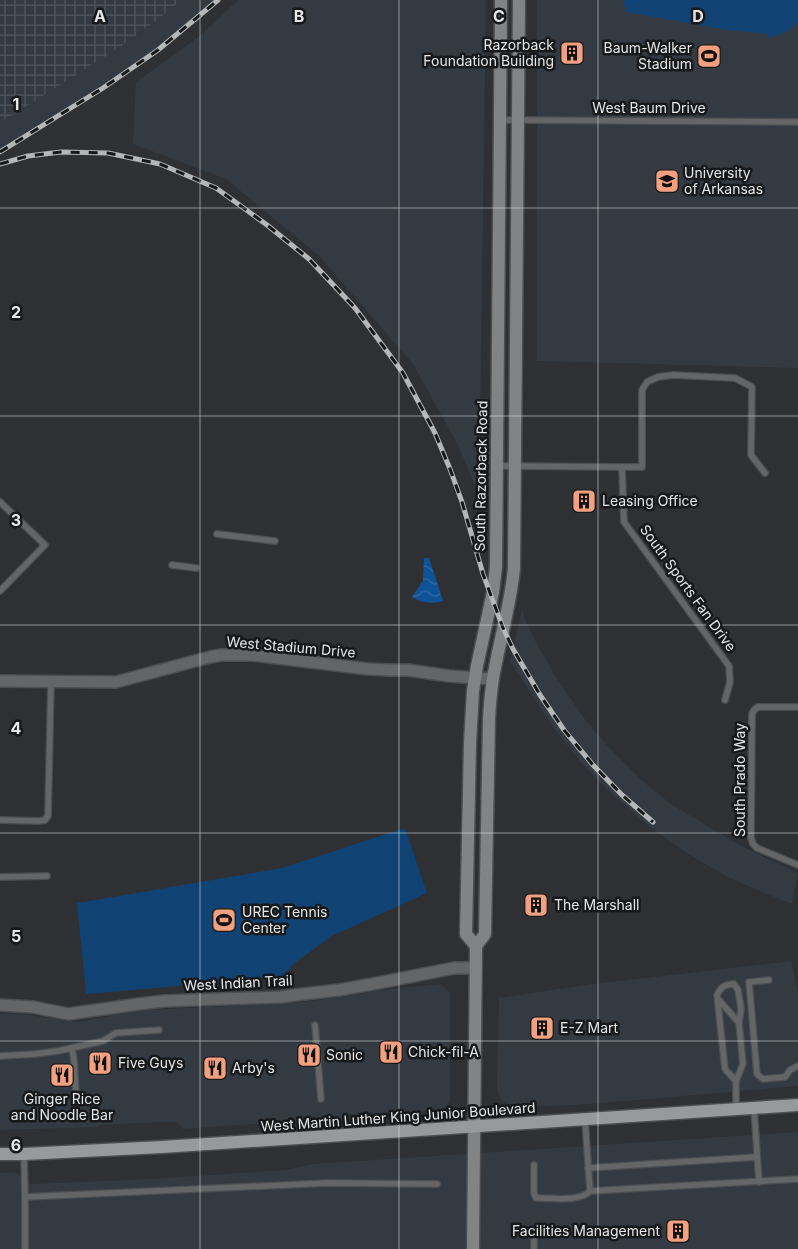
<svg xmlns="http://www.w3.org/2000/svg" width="798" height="1249" viewBox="0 0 798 1249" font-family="Inter,sans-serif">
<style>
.built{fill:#333a42}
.industrial{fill:url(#industrial-grid)}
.grass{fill:#114274}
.water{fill:url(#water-waves)}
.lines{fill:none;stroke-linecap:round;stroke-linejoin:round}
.lane-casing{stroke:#4b4d50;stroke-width:8}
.street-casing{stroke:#4b4d50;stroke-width:14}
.secondary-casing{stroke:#4b4d50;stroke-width:15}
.primary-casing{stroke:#4b4d50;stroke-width:15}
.lane{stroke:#646567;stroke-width:5.5}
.street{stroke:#646567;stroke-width:11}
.secondary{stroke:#818385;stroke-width:12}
.primary{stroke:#97999d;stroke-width:12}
.rail-casing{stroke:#b4b6b8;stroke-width:5}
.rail{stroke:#17181a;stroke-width:3;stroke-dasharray:9;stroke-linecap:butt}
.grid{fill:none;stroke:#e5e7e9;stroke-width:1;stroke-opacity:0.55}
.labels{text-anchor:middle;stroke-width:5;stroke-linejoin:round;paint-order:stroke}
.poi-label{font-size:14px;fill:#e5e7e9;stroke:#17181a;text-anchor:start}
.street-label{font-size:14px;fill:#e5e7e9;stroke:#17181a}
.grid-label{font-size:16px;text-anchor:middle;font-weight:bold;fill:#e5e7e9;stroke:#17181a;stroke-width:5;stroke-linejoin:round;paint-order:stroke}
</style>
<defs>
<pattern id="industrial-grid" width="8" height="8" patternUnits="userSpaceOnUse" patternTransform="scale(1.25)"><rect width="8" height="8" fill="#333a42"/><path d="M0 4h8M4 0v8" fill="none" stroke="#50565d"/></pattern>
<pattern id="water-waves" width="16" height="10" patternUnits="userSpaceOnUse" patternTransform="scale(1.25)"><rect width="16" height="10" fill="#0e5397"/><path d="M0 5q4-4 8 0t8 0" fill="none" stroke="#316ca6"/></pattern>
</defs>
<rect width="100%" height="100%" fill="#2e3033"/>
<!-- built -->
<g class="built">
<path d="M 181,0 L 218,0 L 158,50 L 103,88 L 0,152 L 0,123 L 139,34 Z"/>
<path d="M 238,0 L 486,0 L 479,496 L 458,445 L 413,364 L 319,256 L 226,179 L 133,144 L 136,82 L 201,35 Z"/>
<path d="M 537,0 L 798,0 L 798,368 L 537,361 Z"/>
<path d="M 522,609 L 526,622 L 536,642 L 556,677 L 584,718 L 610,749 L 639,778 L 671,804 L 739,845 L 798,873 L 792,904 L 748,886 L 726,876 L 685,852 L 646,824 L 610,792 L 595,777 L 580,761 L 553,727 L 541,709 L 518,673 L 510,662 Z"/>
<path d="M 791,961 L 798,991 L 798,1086 L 589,1104 L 512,1108 L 501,1100 L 499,1096 L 497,1087 L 499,998 L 585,985 Z"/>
<path d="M 441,984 L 450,993 L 450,1100 L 447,1105 L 445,1108 L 437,1111 L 349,1114 L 344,1120 L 311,1122 L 251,1124 L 183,1129 L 176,1122 L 158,1122 L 101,1125 L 97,1127 L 0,1130 L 0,1014 L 21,1014 L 78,1022 L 95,1019 L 120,1014 L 146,1010 L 294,1003 L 350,996 L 380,990 Z"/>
<path d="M 798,1132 L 798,1249 L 0,1249 L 0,1173 L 15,1172 L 31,1184 L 153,1179 L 285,1170 L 314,1164 Z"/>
</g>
<!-- industrial -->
<path class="industrial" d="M 0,0 L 181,0 L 157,20 L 120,47 L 0,123 Z"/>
<!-- grass -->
<g class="grass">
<path d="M 623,0 L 798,0 L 798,22 C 790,32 780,35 768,38 L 768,34 L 727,30 L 626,12 Z"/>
<path d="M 405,828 L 427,893 L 332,936 L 296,962 L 281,977 L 86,994 L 77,903 L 282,868 Z"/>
</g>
<!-- water -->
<path class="water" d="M 424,558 L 429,558 L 443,601 C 432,604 421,603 412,597 L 423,581 Z"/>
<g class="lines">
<!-- lane casing -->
<g class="lane-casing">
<g id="lane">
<path d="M 500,120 L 798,122"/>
<path d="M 497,466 L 622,467 L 624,522 L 729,666 L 730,682 L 725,700"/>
<path d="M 622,467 L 642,467 L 642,390 L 647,382 L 658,377 L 673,375 L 735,378 L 752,387 L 751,455 L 765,473"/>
<path d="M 0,502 L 45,545 L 0,591"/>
<path d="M 217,534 L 275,541"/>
<path d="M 172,565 L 196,568"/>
<path d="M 798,707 L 758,707 L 754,710 L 752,714 L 751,838 L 753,844 L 757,848 L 798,865"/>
<path d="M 0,820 L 39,821 L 45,820 L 48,816 L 51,682"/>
<path d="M 0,877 L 47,876"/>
<path d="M 769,980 L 749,982 L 757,1074 L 763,1079 L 785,1077 L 790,1070 L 798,1066"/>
<path d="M 719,1000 L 739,1023"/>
<path d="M 315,1025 L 321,1099"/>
<path d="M 72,1048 L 74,1060 L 76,1093"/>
<path d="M 0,1056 L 35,1054 L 58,1051 L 103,1041 L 116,1033 L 159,1030"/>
<path d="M 754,1108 L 759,1182"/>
<path d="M 736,1109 L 736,1081 L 743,1064 L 739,1023 L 741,1009 L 738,990 L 734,984 C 725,984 721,987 717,995 L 725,1069 L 736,1081"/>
<path d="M 585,1120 L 590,1191"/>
<path d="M 24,1154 L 25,1197 L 25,1249"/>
<path d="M 534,1165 L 534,1193 L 536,1198 L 539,1198 C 553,1198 580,1202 590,1191 L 798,1179"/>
<path d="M 588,1168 L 757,1157"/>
<path d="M 25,1197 L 328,1183 L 437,1184"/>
<path d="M 534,1249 L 534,1230"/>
</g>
</g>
<!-- street casing -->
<g class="street-casing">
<g id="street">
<path d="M 0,681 L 116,682 L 210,657 L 221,655 L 252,655 L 368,669 L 389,670 L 408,670 L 449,676 L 493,679"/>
<path d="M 0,1005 L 33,1007 L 68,1014 L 139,1004 L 164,1001 L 281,997 L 303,994 L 339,990 L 378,983 L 454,968 L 476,968"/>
</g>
</g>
<!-- secondary casing -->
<g class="secondary-casing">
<g id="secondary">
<path d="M 476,946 L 466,934 L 470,743 L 473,691 L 477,666 L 493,592 L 496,567 L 501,0"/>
<path d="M 473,1249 L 476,946 L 485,934 L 489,719 C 490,702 491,685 495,668 C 501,635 511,602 514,568 L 519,0"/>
</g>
</g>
<!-- primary casing -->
<g class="primary-casing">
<path id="primary" d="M 0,1154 L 24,1154 L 162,1147 L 798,1105"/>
</g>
<!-- lane -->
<use href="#lane" class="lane"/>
<!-- street -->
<use href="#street" class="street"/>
<!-- secondary -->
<use href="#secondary" class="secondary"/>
<!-- primary -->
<use href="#primary" class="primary"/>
<!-- rail casing -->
<g class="rail-casing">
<g id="rail">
<path d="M 0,152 L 103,88 L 158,50 L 218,0"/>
<path d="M 0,164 L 28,156 L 61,152 L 108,153 L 160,164 L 216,188 L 267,225 L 309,259 L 355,308 L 403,373 L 435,433 L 450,469 L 462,502 L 483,574 L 503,628 L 513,649 L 540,695 L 564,730 L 593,765 L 622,795 L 653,822"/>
</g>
</g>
<!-- rail -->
<use href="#rail" class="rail"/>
</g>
<!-- grid -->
<path class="grid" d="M 200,0 L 200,1249M 399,0 L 399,1249M 598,0 L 598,1249M 0,208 L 798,208M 0,416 L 798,416M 0,625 L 798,625M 0,833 L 798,833M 0,1041 L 798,1041"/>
<!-- icons -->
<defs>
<g id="building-square" transform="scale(1.25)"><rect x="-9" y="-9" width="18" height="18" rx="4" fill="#f2a07f" stroke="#17181a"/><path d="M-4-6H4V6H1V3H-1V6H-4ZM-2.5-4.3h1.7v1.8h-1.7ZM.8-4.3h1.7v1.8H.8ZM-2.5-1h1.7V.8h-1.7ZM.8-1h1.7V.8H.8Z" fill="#111"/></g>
<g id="stadium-square" transform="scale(1.25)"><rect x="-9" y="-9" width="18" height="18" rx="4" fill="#f2a07f" stroke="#17181a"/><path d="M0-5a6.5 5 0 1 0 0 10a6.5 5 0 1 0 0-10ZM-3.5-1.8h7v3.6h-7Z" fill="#111"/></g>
<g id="university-square" transform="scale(1.25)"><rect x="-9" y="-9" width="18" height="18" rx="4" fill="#f2a07f" stroke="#17181a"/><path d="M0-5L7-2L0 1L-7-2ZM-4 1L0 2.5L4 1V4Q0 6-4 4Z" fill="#111"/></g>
<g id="restaurant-square" transform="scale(1.25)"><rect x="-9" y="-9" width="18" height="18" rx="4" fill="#f2a07f" stroke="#17181a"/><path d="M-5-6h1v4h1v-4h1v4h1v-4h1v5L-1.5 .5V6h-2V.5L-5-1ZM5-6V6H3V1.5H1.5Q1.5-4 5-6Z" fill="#111"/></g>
</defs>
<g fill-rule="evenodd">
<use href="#building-square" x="572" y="53"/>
<use href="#stadium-square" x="709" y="56"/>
<use href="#university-square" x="667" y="181"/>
<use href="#building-square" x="584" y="501"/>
<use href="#building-square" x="536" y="905"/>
<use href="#stadium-square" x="224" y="920"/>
<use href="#building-square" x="542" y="1028"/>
<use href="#restaurant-square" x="391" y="1052"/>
<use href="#restaurant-square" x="309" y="1055"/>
<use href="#restaurant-square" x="100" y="1063"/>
<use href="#restaurant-square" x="215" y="1068"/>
<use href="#restaurant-square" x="62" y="1075"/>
<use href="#building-square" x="678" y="1231"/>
</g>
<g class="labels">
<!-- poi labels -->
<g class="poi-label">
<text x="554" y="50" text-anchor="end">Razorback<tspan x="554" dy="16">Foundation Building</tspan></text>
<text x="692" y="53" text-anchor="end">Baum-Walker<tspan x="692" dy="16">Stadium</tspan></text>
<text x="684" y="178">University<tspan x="684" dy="16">of Arkansas</tspan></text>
<text x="602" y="506">Leasing Office</text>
<text x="554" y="910">The Marshall</text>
<text x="242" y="917">UREC Tennis<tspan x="242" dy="16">Center</tspan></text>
<text x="560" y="1033">E-Z Mart</text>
<text x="408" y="1057">Chick-fil-A</text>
<text x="326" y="1060">Sonic</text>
<text x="118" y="1068">Five Guys</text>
<text x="232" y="1073">Arby's</text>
<text x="62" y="1104" text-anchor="middle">Ginger Rice<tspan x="62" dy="16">and Noodle Bar</tspan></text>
<text x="660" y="1236" text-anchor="end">Facilities Management</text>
</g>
<!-- street labels -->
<g class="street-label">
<text x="649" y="113">West Baum Drive</text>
<text transform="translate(481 476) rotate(-89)" y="5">South Razorback Road</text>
<text transform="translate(688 588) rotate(54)" y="5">South Sports Fan Drive</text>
<text transform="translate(291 647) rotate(5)" y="5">West Stadium Drive</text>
<text transform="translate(740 780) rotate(-90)" y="5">South Prado Way</text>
<text transform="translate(238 983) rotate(-3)" y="5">West Indian Trail</text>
<text transform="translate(398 1117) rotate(-4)" y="5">West Martin Luther King Junior Boulevard</text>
</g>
</g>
<g class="grid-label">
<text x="100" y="22">A</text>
<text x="299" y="22">B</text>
<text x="499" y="22">C</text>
<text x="698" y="22">D</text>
<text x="16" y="110">1</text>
<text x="16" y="318">2</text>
<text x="16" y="526">3</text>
<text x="16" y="734">4</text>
<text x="16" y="942">5</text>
<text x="16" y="1151">6</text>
</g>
</svg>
